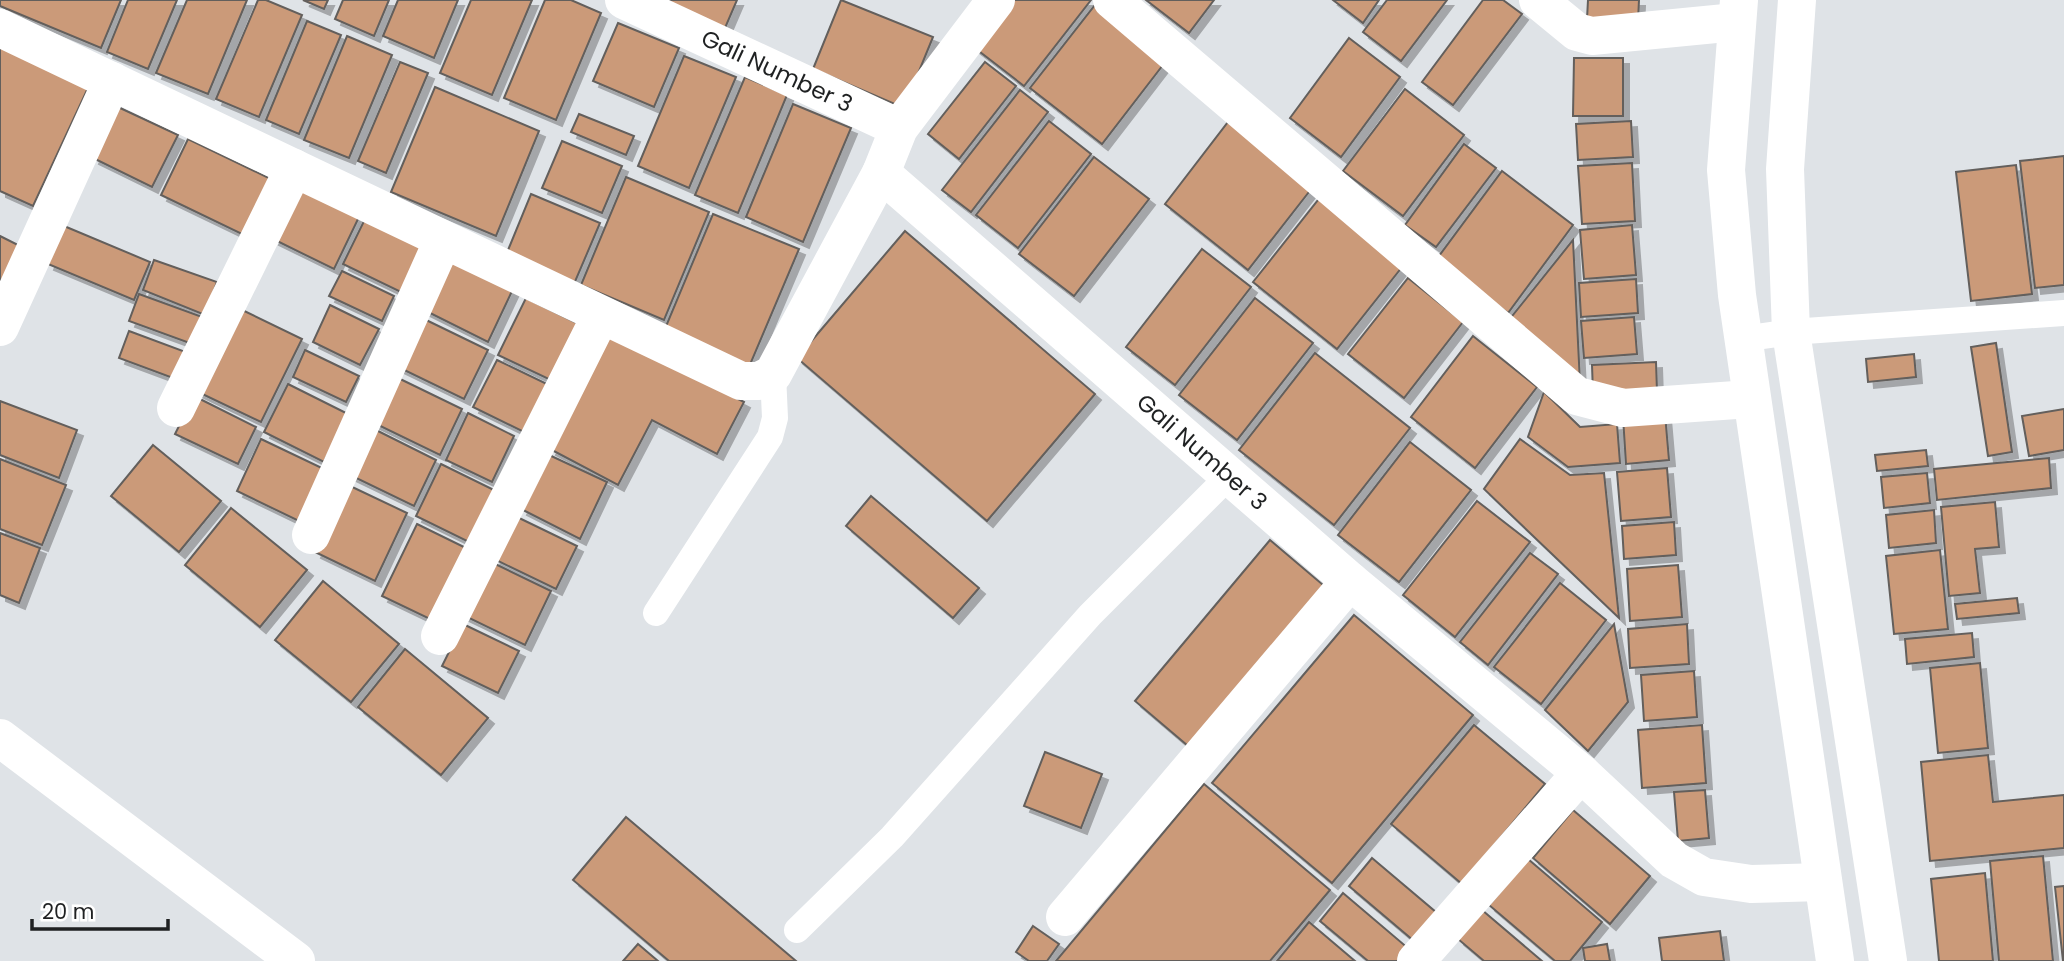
<svg xmlns="http://www.w3.org/2000/svg" width="2064" height="961" viewBox="0 0 2064 961" font-family="Poppins,sans-serif">
<style>
.building{fill:#cb9a79;stroke:#635f5c;stroke-width:2;filter:url(#shadow)}
.lines{fill:none;stroke-linecap:round;stroke-linejoin:round}
.service{stroke:#fff;stroke-width:26}
.minor{stroke:#fff;stroke-width:38}
.secondary{stroke:#fff;stroke-width:38}
.labels{text-anchor:middle;stroke-width:5;stroke-linejoin:round;paint-order:stroke}
.street-label{font-size:23px;fill:#1f2122;stroke:#fff}
</style>
<defs>
<filter id="shadow"><feDropShadow dx="6" dy="6" stdDeviation="0" flood-color="#0004"/></filter>
</defs>
<rect width="100%" height="100%" fill="#dfe3e7"/>
<!-- building -->
<g class="building">
<path d="M 0,0 L 121,0 L 101,48 L 0,6 Z"/>
<path d="M 128,0 L 177,0 L 148,69 L 107,52 Z"/>
<path d="M 187,0 L 247,0 L 208,94 L 156,73 Z"/>
<path d="M 258,0 L 266,0 L 302,15 L 259,117 L 216,99 Z"/>
<path d="M 303,0 L 328,0 L 324,9 Z"/>
<path d="M 343,0 L 389,0 L 374,36 L 335,19 Z"/>
<path d="M 398,0 L 458,0 L 434,58 L 383,36 Z"/>
<path d="M 471,0 L 532,0 L 492,95 L 440,73 Z"/>
<path d="M 545,0 L 571,0 L 601,13 L 556,120 L 504,98 Z"/>
<path d="M 659,0 L 737,0 L 725,28 Z"/>
<path d="M 841,0 L 933,37 L 904,108 L 813,69 Z"/>
<path d="M 1006,0 L 1091,0 L 1024,86 L 971,45 Z"/>
<path d="M 1146,0 L 1214,0 L 1189,33 Z"/>
<path d="M 1333,0 L 1379,0 L 1363,23 Z"/>
<path d="M 1387,0 L 1447,0 L 1401,61 L 1363,32 Z"/>
<path d="M 1483,0 L 1503,0 L 1522,14 L 1453,105 L 1422,82 Z"/>
<path d="M 1588,0 L 1639,0 L 1638,21 L 1587,19 Z"/>
<path d="M 1095,5 L 1166,61 L 1102,144 L 1030,88 Z"/>
<path d="M 307,21 L 341,35 L 299,134 L 266,120 Z"/>
<path d="M 618,23 L 679,48 L 654,107 L 593,81 Z"/>
<path d="M 347,36 L 392,55 L 349,158 L 304,140 Z"/>
<path d="M 1349,38 L 1400,77 L 1341,157 L 1290,118 Z"/>
<path d="M 0,46 L 88,88 L 33,206 L 0,191 Z"/>
<path d="M 684,56 L 736,77 L 689,188 L 638,166 Z"/>
<path d="M 1574,58 L 1623,58 L 1623,116 L 1573,116 Z"/>
<path d="M 400,62 L 428,73 L 386,173 L 358,161 Z"/>
<path d="M 985,62 L 1016,86 L 959,159 L 928,134 Z"/>
<path d="M 745,77 L 787,95 L 738,213 L 695,195 Z"/>
<path d="M 435,87 L 539,131 L 496,236 L 391,192 Z"/>
<path d="M 1405,89 L 1464,135 L 1403,216 L 1343,171 Z"/>
<path d="M 1020,90 L 1048,112 L 971,212 L 942,190 Z"/>
<path d="M 793,104 L 851,128 L 803,242 L 746,217 Z"/>
<path d="M 118,107 L 178,135 L 152,187 L 93,158 Z"/>
<path d="M 579,114 L 634,136 L 626,155 L 571,132 Z"/>
<path d="M 1049,121 L 1091,154 L 1018,248 L 976,215 Z"/>
<path d="M 1631,121 L 1633,157 L 1578,160 L 1576,124 Z"/>
<path d="M 1228,122 L 1312,188 L 1248,270 L 1165,204 Z"/>
<path d="M 188,139 L 273,180 L 246,236 L 161,195 Z"/>
<path d="M 562,141 L 622,166 L 602,213 L 542,188 Z"/>
<path d="M 1464,144 L 1496,168 L 1436,247 L 1405,225 Z"/>
<path d="M 2064,156 L 2064,285 L 2035,288 L 2020,161 Z"/>
<path d="M 1094,157 L 1149,199 L 1074,296 L 1019,254 Z"/>
<path d="M 1632,163 L 1635,221 L 1582,224 L 1578,166 Z"/>
<path d="M 2016,165 L 2032,294 L 1971,301 L 1956,172 Z"/>
<path d="M 1502,171 L 1573,225 L 1508,313 L 1436,260 Z"/>
<path d="M 626,177 L 709,212 L 664,320 L 581,285 Z"/>
<path d="M 298,188 L 359,217 L 334,269 L 273,239 Z"/>
<path d="M 531,194 L 600,223 L 574,284 L 506,255 Z"/>
<path d="M 1322,195 L 1406,262 L 1337,349 L 1253,282 Z"/>
<path d="M 713,214 L 799,249 L 749,367 L 664,331 Z"/>
<path d="M 367,215 L 429,245 L 405,294 L 343,264 Z"/>
<path d="M 1632,225 L 1636,275 L 1584,279 L 1580,230 Z"/>
<path d="M 64,226 L 150,262 L 134,300 L 48,264 Z"/>
<path d="M 905,231 L 1095,394 L 987,521 L 797,358 Z"/>
<path d="M 0,236 L 18,245 L 0,290 Z"/>
<path d="M 1573,240 L 1580,383 L 1509,320 Z"/>
<path d="M 1202,249 L 1251,287 L 1175,385 L 1126,347 Z"/>
<path d="M 449,258 L 513,289 L 488,342 L 424,310 Z"/>
<path d="M 154,260 L 217,282 L 205,315 L 143,290 Z"/>
<path d="M 342,271 L 394,296 L 382,321 L 329,296 Z"/>
<path d="M 1408,278 L 1463,322 L 1404,398 L 1348,354 Z"/>
<path d="M 1636,279 L 1638,313 L 1581,317 L 1579,283 Z"/>
<path d="M 139,294 L 205,318 L 195,345 L 129,321 Z"/>
<path d="M 526,298 L 583,326 L 555,382 L 498,355 Z"/>
<path d="M 1255,298 L 1313,343 L 1237,440 L 1179,395 Z"/>
<path d="M 330,305 L 379,329 L 360,365 L 313,342 Z"/>
<path d="M 236,307 L 302,339 L 261,422 L 196,391 Z"/>
<path d="M 1634,317 L 1637,354 L 1584,358 L 1581,321 Z"/>
<path d="M 422,318 L 488,350 L 464,399 L 398,367 Z"/>
<path d="M 129,331 L 191,354 L 181,381 L 119,358 Z"/>
<path d="M 610,332 L 744,402 L 717,454 L 652,420 L 618,485 L 550,449 Z"/>
<path d="M 1473,336 L 1537,387 L 1475,468 L 1411,417 Z"/>
<path d="M 1996,343 L 2012,452 L 1988,456 L 1971,347 Z"/>
<path d="M 305,350 L 359,376 L 346,402 L 293,377 Z"/>
<path d="M 1315,353 L 1410,428 L 1334,525 L 1239,450 Z"/>
<path d="M 1914,354 L 1916,377 L 1868,382 L 1866,359 Z"/>
<path d="M 497,360 L 549,385 L 526,433 L 473,407 Z"/>
<path d="M 1656,362 L 1657,391 L 1593,393 L 1592,365 Z"/>
<path d="M 394,376 L 462,409 L 440,455 L 372,422 Z"/>
<path d="M 288,384 L 348,414 L 324,462 L 264,432 Z"/>
<path d="M 1544,392 L 1580,427 L 1617,424 L 1620,463 L 1568,467 L 1528,437 Z"/>
<path d="M 194,396 L 256,427 L 238,464 L 175,434 Z"/>
<path d="M 0,401 L 77,430 L 59,478 L 0,455 Z"/>
<path d="M 2064,409 L 2064,450 L 2029,456 L 2022,416 Z"/>
<path d="M 468,413 L 514,436 L 492,482 L 446,460 Z"/>
<path d="M 1665,414 L 1669,460 L 1626,464 L 1623,417 Z"/>
<path d="M 372,428 L 436,460 L 414,506 L 350,475 Z"/>
<path d="M 261,439 L 326,470 L 301,522 L 237,491 Z"/>
<path d="M 1520,439 L 1570,475 L 1604,473 L 1619,618 L 1484,489 Z"/>
<path d="M 1410,442 L 1471,490 L 1399,582 L 1338,535 Z"/>
<path d="M 153,445 L 221,501 L 179,552 L 111,496 Z"/>
<path d="M 1926,450 L 1928,466 L 1877,471 L 1875,455 Z"/>
<path d="M 547,454 L 607,482 L 580,539 L 521,509 Z"/>
<path d="M 2049,458 L 2051,488 L 1937,500 L 1934,469 Z"/>
<path d="M 0,459 L 66,485 L 42,545 L 0,529 Z"/>
<path d="M 441,464 L 498,492 L 473,544 L 416,516 Z"/>
<path d="M 1667,468 L 1671,517 L 1621,521 L 1617,472 Z"/>
<path d="M 1927,473 L 1930,503 L 1884,508 L 1881,477 Z"/>
<path d="M 348,485 L 407,513 L 375,581 L 315,552 Z"/>
<path d="M 871,496 L 979,588 L 953,618 L 846,526 Z"/>
<path d="M 1477,501 L 1530,542 L 1455,637 L 1403,595 Z"/>
<path d="M 1995,502 L 1999,547 L 1975,549 L 1980,593 L 1949,596 L 1941,507 Z"/>
<path d="M 231,508 L 307,570 L 260,627 L 185,565 Z"/>
<path d="M 1934,510 L 1936,543 L 1889,548 L 1886,515 Z"/>
<path d="M 515,516 L 577,546 L 556,589 L 494,559 Z"/>
<path d="M 1674,522 L 1676,555 L 1624,559 L 1622,526 Z"/>
<path d="M 417,524 L 468,549 L 432,620 L 382,596 Z"/>
<path d="M 0,533 L 40,548 L 19,603 L 0,595 Z"/>
<path d="M 1270,540 L 1329,590 L 1194,751 L 1135,701 Z"/>
<path d="M 1940,550 L 1948,629 L 1894,634 L 1886,556 Z"/>
<path d="M 1530,553 L 1558,574 L 1488,665 L 1460,642 Z"/>
<path d="M 489,561 L 551,591 L 525,645 L 463,615 Z"/>
<path d="M 1678,565 L 1682,617 L 1630,621 L 1627,569 Z"/>
<path d="M 323,581 L 399,644 L 351,702 L 275,640 Z"/>
<path d="M 1560,583 L 1606,620 L 1541,704 L 1494,667 Z"/>
<path d="M 2017,598 L 2019,613 L 1957,619 L 1955,604 Z"/>
<path d="M 1354,615 L 1473,715 L 1332,883 L 1212,783 Z"/>
<path d="M 463,624 L 519,651 L 498,693 L 442,666 Z"/>
<path d="M 1614,624 L 1628,702 L 1588,751 L 1545,710 Z"/>
<path d="M 1687,624 L 1689,664 L 1630,668 L 1628,629 Z"/>
<path d="M 1972,633 L 1974,657 L 1907,664 L 1905,639 Z"/>
<path d="M 405,649 L 488,718 L 441,775 L 358,707 Z"/>
<path d="M 1980,663 L 1988,748 L 1938,753 L 1930,668 Z"/>
<path d="M 1694,671 L 1697,717 L 1644,721 L 1641,675 Z"/>
<path d="M 1474,725 L 1545,784 L 1462,884 L 1391,824 Z"/>
<path d="M 1702,725 L 1706,783 L 1642,788 L 1638,730 Z"/>
<path d="M 1045,752 L 1102,774 L 1081,828 L 1024,806 Z"/>
<path d="M 1988,755 L 1993,802 L 2064,795 L 2064,848 L 1930,861 L 1921,762 Z"/>
<path d="M 1204,784 L 1330,890 L 1270,961 L 1056,961 Z"/>
<path d="M 1705,790 L 1709,838 L 1678,841 L 1674,792 Z"/>
<path d="M 1573,810 L 1650,876 L 1610,924 L 1533,858 Z"/>
<path d="M 626,817 L 796,961 L 669,961 L 573,880 Z"/>
<path d="M 2043,856 L 2053,961 L 1999,961 L 1990,861 Z"/>
<path d="M 1372,858 L 1437,913 L 1414,941 L 1349,886 Z"/>
<path d="M 1528,859 L 1602,922 L 1570,961 L 1555,961 L 1489,905 Z"/>
<path d="M 1985,873 L 1993,961 L 1939,961 L 1931,879 Z"/>
<path d="M 2064,886 L 2064,961 L 2063,961 L 2055,887 Z"/>
<path d="M 1343,893 L 1409,949 L 1399,961 L 1368,961 L 1320,921 Z"/>
<path d="M 1482,910 L 1542,961 L 1484,961 L 1458,939 Z"/>
<path d="M 1309,922 L 1355,961 L 1277,961 Z"/>
<path d="M 1033,926 L 1059,944 L 1047,961 L 1029,961 L 1016,952 Z"/>
<path d="M 1720,931 L 1724,961 L 1662,961 L 1659,938 Z"/>
<path d="M 638,944 L 658,961 L 623,961 Z"/>
<path d="M 1607,944 L 1610,961 L 1585,961 L 1583,948 Z"/>
</g>
<g class="lines">
<!-- service -->
<g class="service">
<path d="M 1742,339 L 1791,332 L 2064,313"/>
<path d="M 656,613 L 770,437 L 775,418 L 773,374"/>
<path d="M 797,930 L 892,837 L 1090,615 L 1229,476"/>
</g>
<!-- minor -->
<g class="minor">
<path d="M 624,0 L 899,128"/>
<path d="M 1112,0 L 1577,396 L 1623,408 L 1750,399"/>
<path d="M 1538,0 L 1577,32 L 1592,36 L 1736,22"/>
<path d="M 0,28 L 741,381 L 759,381 L 773,374 L 881,173 L 899,128 L 996,0"/>
<path d="M 881,173 L 1350,581 L 1581,773 L 1674,860 L 1704,877 L 1751,884 L 1823,882"/>
<path d="M 0,327 L 112,81"/>
<path d="M 176,408 L 294,168"/>
<path d="M 311,535 L 443,240"/>
<path d="M 440,636 L 601,315"/>
<path d="M 0,738 L 296,961"/>
<path d="M 1065,917 L 1350,581"/>
<path d="M 1416,961 L 1581,773"/>
</g>
<!-- secondary -->
<g class="secondary">
<path d="M 1739,0 L 1726,170 L 1737,295 L 1835,961"/>
<path d="M 1797,0 L 1785,169 L 1791,332 L 1888,961"/>
</g>
</g>
<g class="labels">
<!-- street labels -->
<g class="street-label">
<text transform="translate(777 71) rotate(25)" y="8">Gali Number 3</text>
<text transform="translate(1202 452) rotate(41)" y="8">Gali Number 3</text>
</g>
</g>
<!-- scale -->
<path d="M32 919v10h136v-10" fill="none" stroke="#1f2122" stroke-width="3.5"/>
<text x="42" y="919" font-size="21" fill="#1f2122" stroke="#ffffff" stroke-width="5" paint-order="stroke">20 m</text>
</svg>
